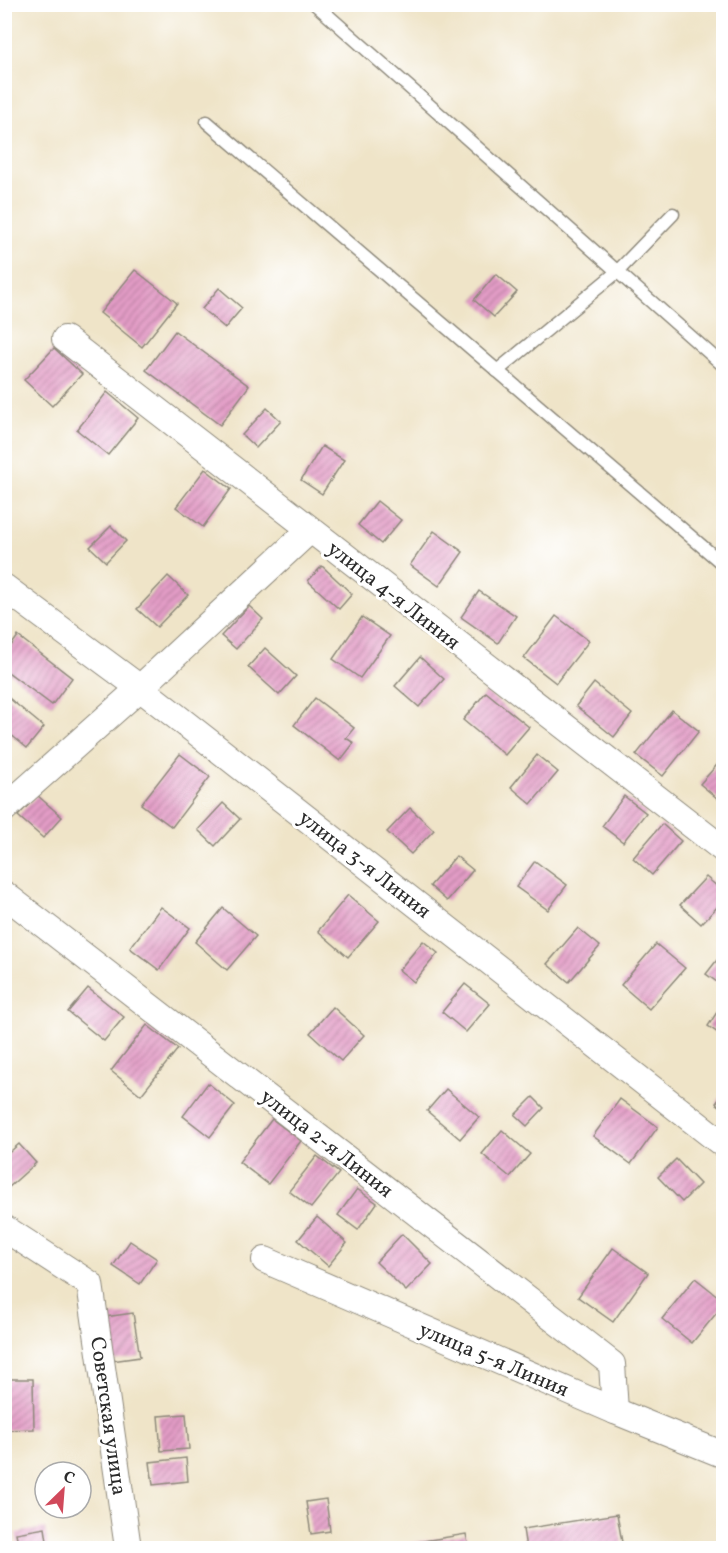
<svg xmlns="http://www.w3.org/2000/svg" width="728" height="1553" viewBox="0 0 728 1553" font-family="Vollkorn,serif">
<style>
.building{fill:url(#building-hatch)}
.lines{fill:none;stroke-linecap:round;stroke-linejoin:round}
.service-casing{stroke:#8d887a;stroke-width:15}
.minor-casing{stroke:#8d887a;stroke-width:28}
.service{stroke:#fff;stroke-width:12}
.minor{stroke:#fff;stroke-width:26}
.labels{text-anchor:middle;stroke-width:6;stroke-linejoin:round;paint-order:stroke}
.street-label{font-size:21px;fill:#2b2b2b;stroke:#fff}
</style>
<defs>
<pattern id="building-hatch" width="6" height="6" patternUnits="userSpaceOnUse" patternTransform="scale(1.5)"><rect width="6" height="6" fill="#e39cc6"/><path d="M-1 1l2-2M0 6l6-6M5 7l2-2" fill="none" stroke="#b87fa1"/></pattern>
</defs>
<rect width="100%" height="100%" fill="#fff"/>
<filter id="ink" filterUnits="userSpaceOnUse"><feTurbulence type="fractalNoise" baseFrequency=".0167" numOctaves="2"/><feDisplacementMap in="SourceGraphic" scale="12" xChannelSelector="R" yChannelSelector="G"/><feConvolveMatrix kernelMatrix="1 2 1 2 8 2 1 2 1" color-interpolation-filters="sRGB"/></filter>
<filter id="wash" filterUnits="userSpaceOnUse"><feTurbulence type="fractalNoise" baseFrequency=".008" numOctaves="4" result="noise"/><feDisplacementMap in="SourceGraphic" scale="24" xChannelSelector="R" yChannelSelector="G"/><feGaussianBlur stdDeviation="1.35" result="paint"/><feColorMatrix in="noise" values="0 0 0 0 0 0 0 0 0 0 0 0 0 0 0 0 0 1.4 0 .05"/><feComposite in="paint" operator="in"/></filter>
<g filter="url(#wash)">
<rect width="100%" height="100%" fill="#efe4c8"/>
<g id="blocks">
<!-- building -->
<g class="building">
<path d="M 135,270 L 177,303 L 142,347 L 100,313 Z"/>
<path d="M 496,274 L 517,292 L 494,317 L 474,300 Z"/>
<path d="M 219,288 L 242,308 L 225,328 L 202,309 Z"/>
<path d="M 175,331 L 249,386 L 220,425 L 146,370 Z"/>
<path d="M 54,348 L 82,374 L 52,406 L 24,380 Z"/>
<path d="M 107,392 L 138,418 L 108,455 L 77,430 Z"/>
<path d="M 267,408 L 281,421 L 256,448 L 242,435 Z"/>
<path d="M 322,446 L 344,460 L 322,494 L 301,480 Z"/>
<path d="M 205,469 L 231,489 L 203,527 L 176,507 Z"/>
<path d="M 377,501 L 401,520 L 381,544 L 358,525 Z"/>
<path d="M 111,526 L 126,541 L 106,562 L 90,547 Z"/>
<path d="M 434,531 L 463,552 L 439,586 L 410,565 Z"/>
<path d="M 322,566 L 352,594 L 339,609 L 308,581 Z"/>
<path d="M 168,576 L 188,595 L 157,627 L 137,609 Z"/>
<path d="M 479,591 L 516,616 L 498,643 L 461,617 Z"/>
<path d="M 249,606 L 263,619 L 236,649 L 221,636 Z"/>
<path d="M 556,616 L 589,641 L 556,683 L 524,658 Z"/>
<path d="M 362,617 L 390,636 L 360,678 L 333,659 Z"/>
<path d="M 18,636 L 72,678 L 52,705 L 4,669 L 4,655 Z"/>
<path d="M 265,648 L 296,676 L 279,695 L 248,667 Z"/>
<path d="M 420,657 L 444,679 L 419,707 L 395,686 Z"/>
<path d="M 594,683 L 632,714 L 614,737 L 576,706 Z"/>
<path d="M 486,692 L 529,727 L 505,755 L 463,720 Z"/>
<path d="M 4,694 L 44,727 L 27,748 L 4,729 Z"/>
<path d="M 315,698 L 354,728 L 346,738 L 354,743 L 340,761 L 294,725 Z"/>
<path d="M 672,710 L 699,731 L 663,776 L 636,755 Z"/>
<path d="M 180,754 L 210,777 L 172,827 L 141,804 Z"/>
<path d="M 537,755 L 558,772 L 531,804 L 511,787 Z"/>
<path d="M 724,757 L 724,804 L 700,784 Z"/>
<path d="M 37,795 L 62,817 L 43,838 L 18,816 Z"/>
<path d="M 624,796 L 646,813 L 623,842 L 602,826 Z"/>
<path d="M 223,803 L 240,819 L 215,846 L 198,830 Z"/>
<path d="M 410,808 L 434,830 L 411,854 L 387,832 Z"/>
<path d="M 662,824 L 681,841 L 652,875 L 633,858 Z"/>
<path d="M 456,856 L 473,870 L 447,901 L 430,886 Z"/>
<path d="M 535,861 L 567,885 L 548,910 L 516,887 Z"/>
<path d="M 706,877 L 724,892 L 724,900 L 701,924 L 680,905 Z"/>
<path d="M 348,895 L 379,921 L 348,957 L 318,931 Z"/>
<path d="M 161,907 L 190,928 L 159,970 L 130,948 Z"/>
<path d="M 223,908 L 256,936 L 227,970 L 195,942 Z"/>
<path d="M 578,928 L 600,946 L 569,982 L 547,964 Z"/>
<path d="M 423,941 L 438,953 L 414,982 L 399,970 Z"/>
<path d="M 656,944 L 685,968 L 649,1009 L 621,985 Z"/>
<path d="M 724,951 L 724,987 L 706,974 Z"/>
<path d="M 465,984 L 490,1004 L 466,1032 L 442,1012 Z"/>
<path d="M 88,988 L 124,1017 L 104,1041 L 68,1012 Z"/>
<path d="M 721,1006 L 724,1008 L 724,1037 L 708,1026 Z"/>
<path d="M 333,1007 L 364,1035 L 341,1061 L 310,1033 Z"/>
<path d="M 147,1025 L 178,1049 L 141,1095 L 111,1071 Z"/>
<path d="M 208,1083 L 235,1105 L 210,1137 L 183,1116 Z"/>
<path d="M 446,1089 L 479,1117 L 460,1139 L 427,1111 Z"/>
<path d="M 724,1093 L 724,1109 L 716,1103 Z"/>
<path d="M 533,1097 L 544,1108 L 527,1126 L 515,1115 Z"/>
<path d="M 620,1099 L 658,1127 L 631,1164 L 593,1136 Z"/>
<path d="M 272,1119 L 301,1141 L 268,1184 L 239,1162 Z"/>
<path d="M 502,1130 L 530,1154 L 510,1177 L 482,1154 Z"/>
<path d="M 19,1144 L 36,1163 L 8,1188 L 4,1184 L 4,1157 Z"/>
<path d="M 317,1156 L 339,1173 L 311,1208 L 289,1191 Z"/>
<path d="M 676,1159 L 700,1184 L 682,1202 L 658,1177 Z"/>
<path d="M 357,1189 L 377,1203 L 358,1230 L 338,1215 Z"/>
<path d="M 317,1217 L 347,1243 L 328,1266 L 298,1240 Z"/>
<path d="M 402,1234 L 432,1264 L 406,1291 L 376,1262 Z"/>
<path d="M 130,1241 L 157,1259 L 140,1284 L 113,1266 Z"/>
<path d="M 613,1248 L 648,1273 L 613,1322 L 578,1297 Z"/>
<path d="M 695,1278 L 724,1301 L 724,1304 L 692,1343 L 662,1319 Z"/>
<path d="M 133,1313 L 140,1357 L 112,1361 L 105,1317 Z"/>
<path d="M 4,1379 L 33,1379 L 34,1429 L 5,1430 Z"/>
<path d="M 186,1414 L 189,1449 L 161,1451 L 158,1416 Z"/>
<path d="M 186,1458 L 188,1481 L 153,1485 L 150,1462 Z"/>
<path d="M 326,1499 L 330,1531 L 311,1534 L 306,1502 Z"/>
<path d="M 617,1514 L 623,1548 L 526,1548 L 523,1529 Z"/>
<path d="M 45,1528 L 48,1548 L 19,1548 L 16,1533 Z"/>
<path d="M 466,1534 L 469,1548 L 387,1548 L 387,1547 Z"/>
</g>
</g>
</g>
<g filter="url(#ink)">
<use href="#blocks" fill-opacity="0" stroke="#8d887a" stroke-width="1.5"/>
<g class="lines">
<!-- service casing -->
<g class="service-casing">
<g id="service">
<path d="M 315,4 L 724,366"/>
<path d="M 207,122 L 724,565"/>
<path d="M 497,371 L 617,272 L 673,214"/>
</g>
</g>
<!-- minor casing -->
<g class="minor-casing">
<g id="minor">
<path d="M 65,339 L 724,850"/>
<path d="M 4,587 L 140,688 L 724,1145"/>
<path d="M 4,809 L 140,688 L 310,530"/>
<path d="M 4,894 L 612,1364 L 615,1411"/>
<path d="M 4,1228 L 90,1284 L 128,1548"/>
<path d="M 265,1260 L 615,1411 L 724,1455"/>
</g>
</g>
<!-- service -->
<use href="#service" class="service"/>
<!-- minor -->
<use href="#minor" class="minor"/>
</g>
</g>
<g class="labels">
<!-- street labels -->
<g class="street-label">
<text transform="translate(394 595) rotate(38)" y="7">улица 4-я Линия</text>
<text transform="translate(365 864) rotate(38)" y="7">улица 3-я Линия</text>
<text transform="translate(327 1143) rotate(38)" y="7">улица 2-я Линия</text>
<text transform="translate(494 1359) rotate(23)" y="7">улица 5-я Линия</text>
<text transform="translate(109 1416) rotate(82)" y="7">Советская улица</text>
</g>
</g>
<!-- margin -->
<rect width="728" height="1553" fill="none" stroke="#fff" stroke-width="24"/>
<!-- north arrow -->
<g transform="translate(63 1490) rotate(25)"><circle r="28" fill="#ffffff" stroke="#aaaaaa" stroke-width="1.5"/>
<path d="M0-4.5L10 22L0 15L-10 22Z" fill="#d1495b"/>
<text y="-9" font-size="16" font-weight="bold" text-anchor="middle" fill="#2b2b2b">С</text>
</g>
</svg>
